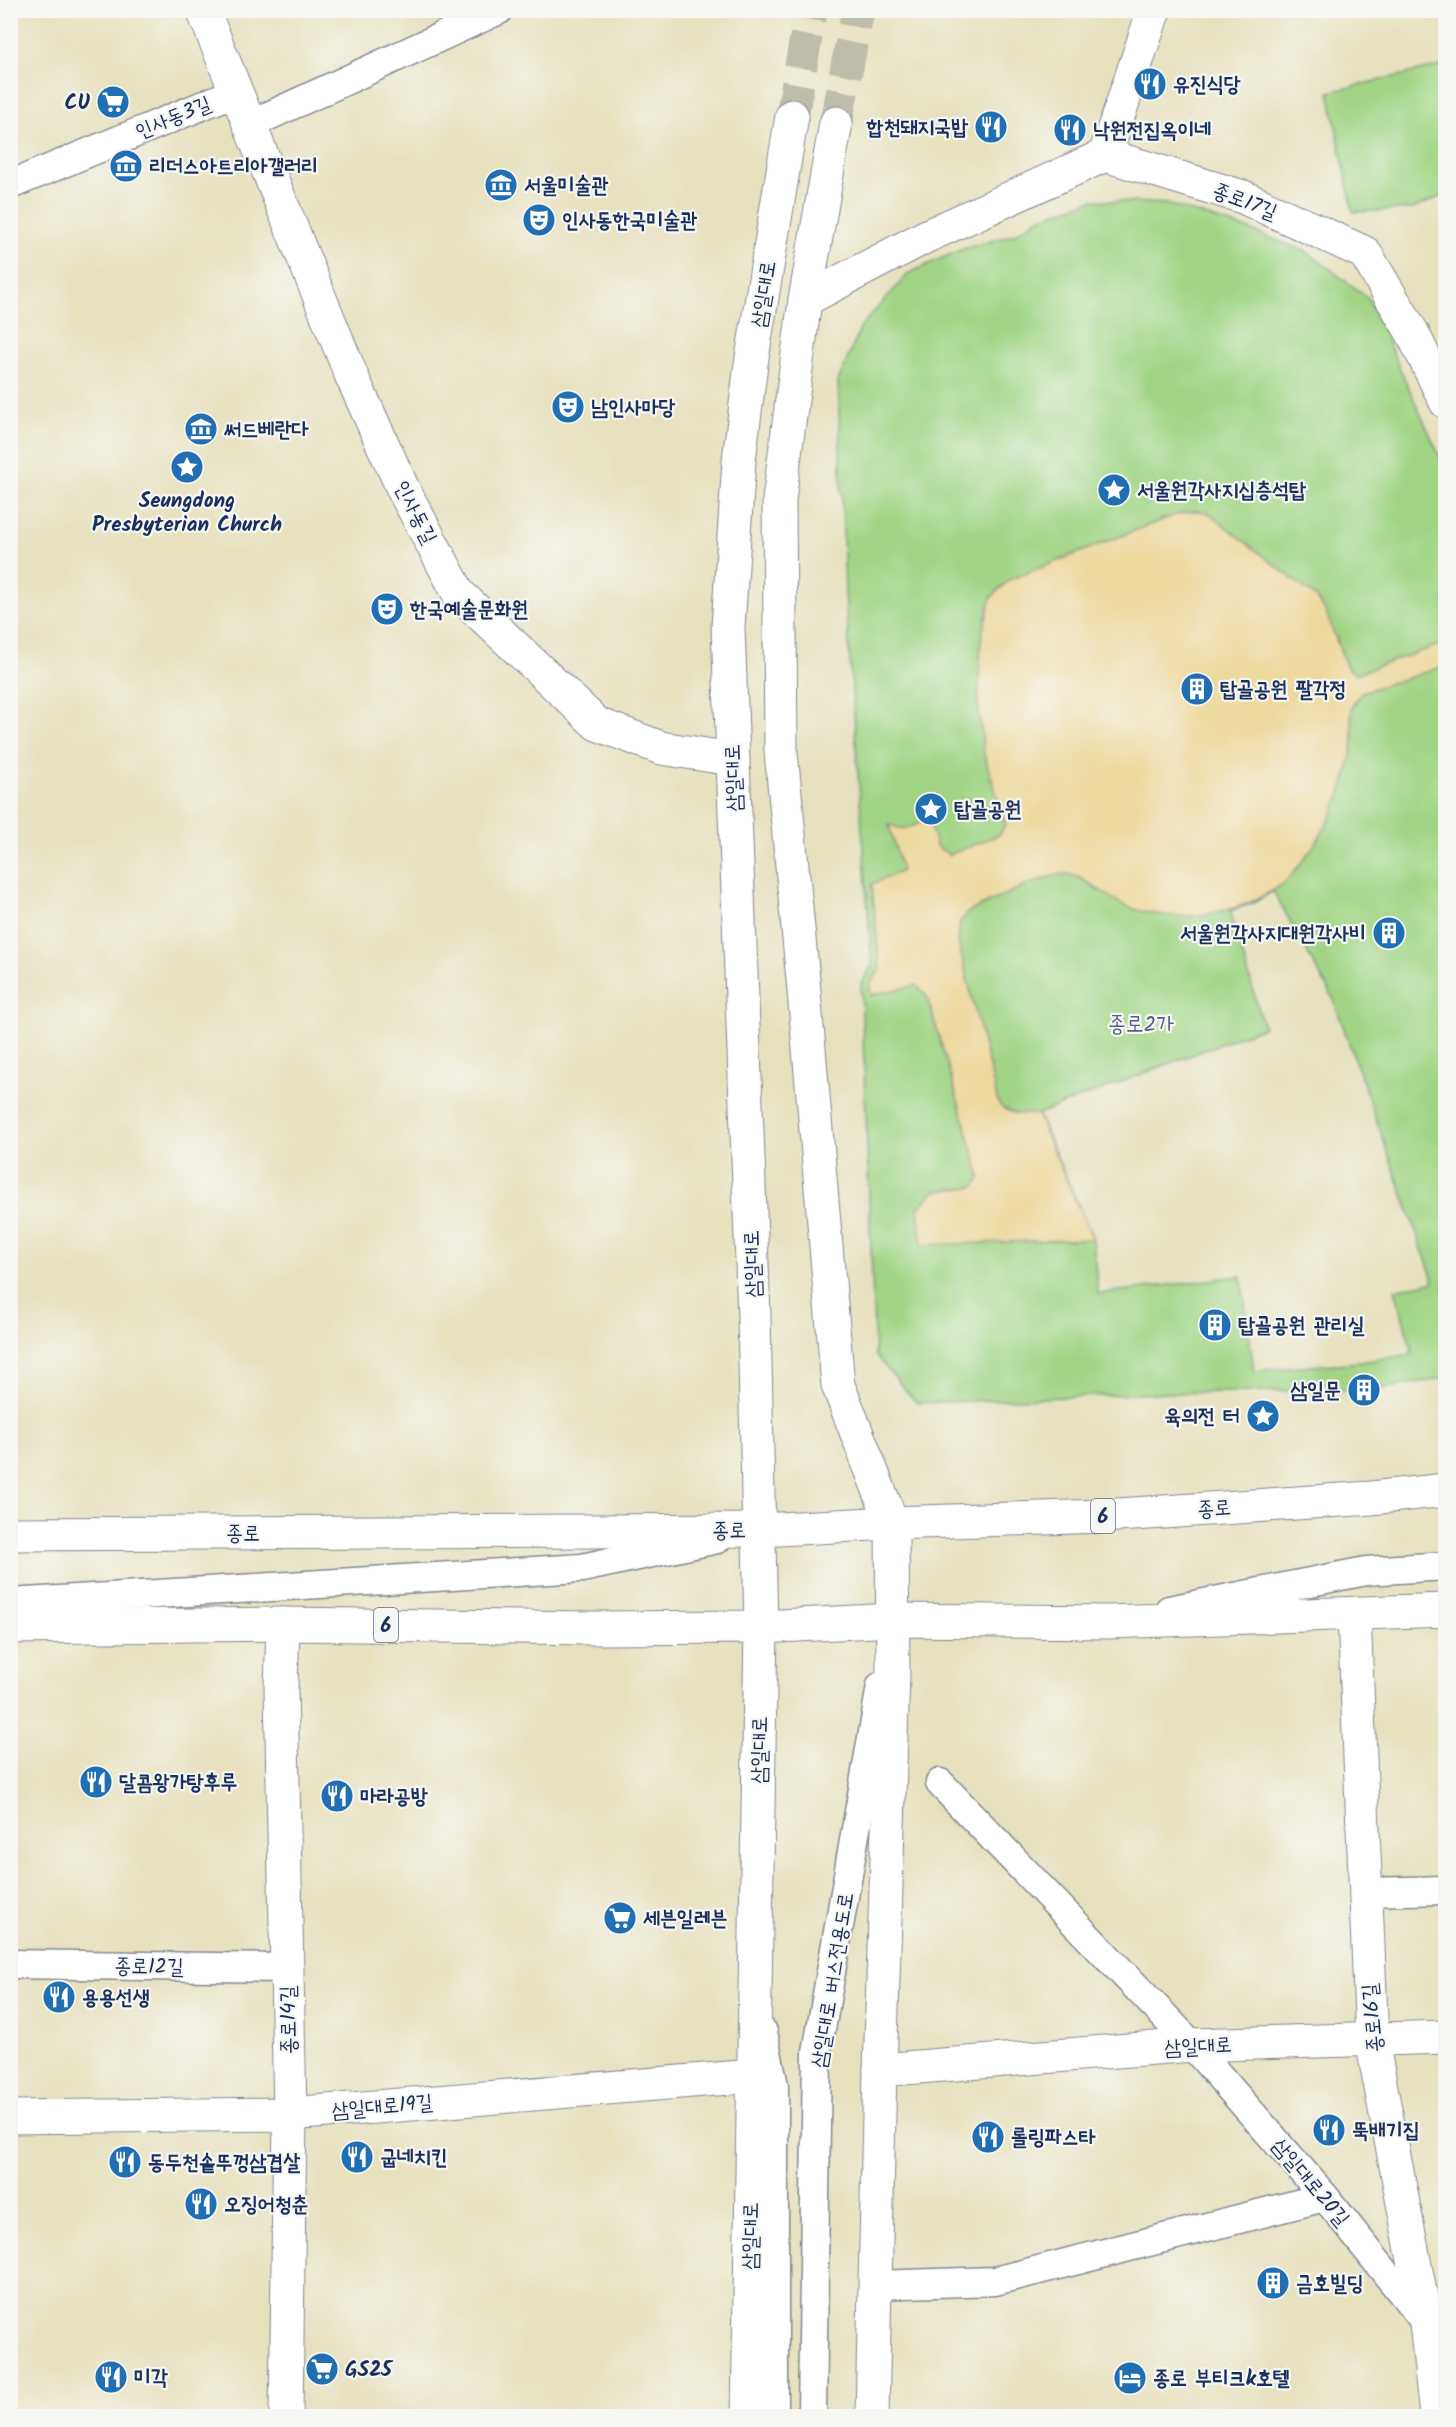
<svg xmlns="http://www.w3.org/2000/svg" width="1456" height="2427" viewBox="0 0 1456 2427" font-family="Kalam,'Poor Story',sans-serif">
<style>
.green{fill:#a1d585;stroke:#5e8272;stroke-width:1.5;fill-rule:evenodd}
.sand{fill:#eeda9e;stroke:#84847e;stroke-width:1.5}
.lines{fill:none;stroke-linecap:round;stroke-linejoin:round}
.primary-tunnel{stroke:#bebdab;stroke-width:33;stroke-dasharray:33 16;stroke-linecap:butt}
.lane-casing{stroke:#81888e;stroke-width:31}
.street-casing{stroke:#81888e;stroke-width:35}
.primary-casing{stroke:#81888e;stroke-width:35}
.lane{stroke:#fff;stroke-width:28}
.street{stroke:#fff;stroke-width:33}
.primary{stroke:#fff;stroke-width:33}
.labels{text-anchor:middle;stroke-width:4.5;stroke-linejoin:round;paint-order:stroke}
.shield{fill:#f6f6f2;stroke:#5d6b8a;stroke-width:1.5}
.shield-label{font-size:20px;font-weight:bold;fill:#1b2f5e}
.poi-label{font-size:21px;font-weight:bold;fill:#1b2f5e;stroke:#f6f6f2;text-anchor:start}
.street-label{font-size:21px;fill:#1b2f5e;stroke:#f6f6f2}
.neighbourhood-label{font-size:22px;fill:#555e8b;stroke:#f6f6f2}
</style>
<rect width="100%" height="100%" fill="#f6f6f2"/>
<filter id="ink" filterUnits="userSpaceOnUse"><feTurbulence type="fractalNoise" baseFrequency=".0167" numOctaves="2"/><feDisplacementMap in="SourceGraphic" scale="12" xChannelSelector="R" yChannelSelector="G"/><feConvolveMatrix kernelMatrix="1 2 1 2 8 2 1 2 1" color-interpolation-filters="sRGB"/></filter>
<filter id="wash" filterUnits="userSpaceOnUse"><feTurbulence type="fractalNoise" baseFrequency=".008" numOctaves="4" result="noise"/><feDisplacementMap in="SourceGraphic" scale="24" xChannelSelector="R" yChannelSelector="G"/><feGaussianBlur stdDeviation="1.35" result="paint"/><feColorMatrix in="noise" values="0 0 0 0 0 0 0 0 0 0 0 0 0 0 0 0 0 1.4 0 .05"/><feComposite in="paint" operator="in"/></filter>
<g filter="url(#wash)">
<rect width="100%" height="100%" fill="#e7e1be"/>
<!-- green -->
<g class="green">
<path d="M 1445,65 L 1445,195 L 1412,209 L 1353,212 L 1329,92 Z"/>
<path d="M 1093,200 L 1167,204 L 1247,229 L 1307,252 L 1368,298 L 1445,468 L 1445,643 L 1356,674 L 1347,668 L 1336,637 L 1314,596 L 1207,512 L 1196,511 L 1175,515 L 1009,580 L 991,598 L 981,639 L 978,701 L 984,754 L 1006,825 L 999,835 L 949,855 L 936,846 L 902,872 L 872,884 L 880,970 L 870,984 L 871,995 L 916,985 L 927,996 L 981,1178 L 975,1187 L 935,1191 L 1092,1239 L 1037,1115 C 1022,1114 1009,1116 998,1103 L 958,942 L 960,922 L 968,912 C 989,903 1049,871 1068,874 C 1080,875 1088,882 1096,890 L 1216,913 L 1254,901 L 1285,882 L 1323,830 L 1339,798 L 1349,765 L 1353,739 L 1351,708 L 1362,692 L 1445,666 L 1445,1378 L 1373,1390 L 1161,1393 L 917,1403 L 875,1355 L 861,984 L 872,966 L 845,592 L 838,381 L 862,325 L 909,273 L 960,250 L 1015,234 L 1039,218 ZM 1273,891 L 1333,998 L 1434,1282 L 1395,1289 L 1413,1354 L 1360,1362 L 1254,1371 L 1241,1276 L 1098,1294 L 1093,1239 L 1038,1114 L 1264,1027 L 1230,911 L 1254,903 Z"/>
</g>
<!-- sand -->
<path class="sand" d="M 1196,511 L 1207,512 L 1314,596 L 1325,610 L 1347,668 L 1356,674 L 1445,643 L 1445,666 L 1362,692 C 1358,697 1353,701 1352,707 C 1349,716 1353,728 1353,738 C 1352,758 1346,778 1340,796 C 1329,826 1308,856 1287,880 C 1282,886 1274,889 1268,893 C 1228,917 1173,923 1128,907 C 1110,900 1081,873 1065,874 C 1042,875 991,902 968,912 L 960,922 L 958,942 L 998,1103 C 1009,1116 1021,1114 1037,1114 L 1093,1239 L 922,1245 L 918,1208 L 935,1191 L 974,1187 L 981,1178 L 927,996 L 916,985 L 871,995 L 870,984 L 880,970 L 872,884 L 902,871 L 889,825 L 904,829 L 929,820 L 936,846 L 949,855 L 999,835 L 1006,825 L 984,754 L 978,701 L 981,639 L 991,598 L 1009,580 L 1175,515 Z"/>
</g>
<g filter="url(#ink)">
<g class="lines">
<!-- primary-tunnel -->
<g class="primary-tunnel">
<path d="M 792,116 L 811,10"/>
<path d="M 836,123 L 858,10"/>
</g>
<!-- lane casing -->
<g class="lane-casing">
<g id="lane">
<path d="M 249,125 L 499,10"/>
<path d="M 10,185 L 235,92"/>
<path d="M 10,1603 L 582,1568 L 717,1539"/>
<path d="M 1169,1610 L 1366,1571 L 1446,1566"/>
<path d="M 940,1783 L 1192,2045 L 1325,2197 L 1426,2323"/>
<path d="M 1365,1892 L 1446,1890"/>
<path d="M 10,1964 L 287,1968"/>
<path d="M 763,2032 L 774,2086 L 774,2416"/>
<path d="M 875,2285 L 995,2281 L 1325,2197"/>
<path d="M 812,2416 L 817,2052 L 881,1686"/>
</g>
</g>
<!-- street casing -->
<g class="street-casing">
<g id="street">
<path d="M 203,10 L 352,377 L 403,489 L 459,594 L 597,724 L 661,748 L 732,759"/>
<path d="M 1105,155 L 1243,197 L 1365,253 L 1412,332 L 1446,402"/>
<path d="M 1105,155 L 1154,10"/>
<path d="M 805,300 L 925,237 L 1105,155"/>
<path d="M 1354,1615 L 1372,2041 L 1426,2323 L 1436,2416"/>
<path d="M 283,1624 L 281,1689 L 290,2114 L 286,2416"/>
<path d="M 880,2070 L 1192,2045 L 1446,2037"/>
<path d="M 10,2117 L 290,2114 L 753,2076"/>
</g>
</g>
<!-- primary casing -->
<g class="primary-casing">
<g id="primary">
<path d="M 836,123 L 805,300 L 779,500 L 781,752 L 803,980 L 838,1385 L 892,1523 L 893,1676 L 880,2070 L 872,2416"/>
<path d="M 10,1534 L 760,1530 L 892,1523 L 1103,1516 L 1371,1498 L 1446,1490"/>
<path d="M 10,1627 L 283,1624 L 591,1628 L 761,1627 L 893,1620 L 1108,1622 L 1446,1610"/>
<path d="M 748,2416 L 761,1627 L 754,1317 L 728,627 L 739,460 L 751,364 L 792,116"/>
</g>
</g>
<!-- lane -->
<use href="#lane" class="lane"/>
<!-- street -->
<use href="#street" class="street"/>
<!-- primary -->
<use href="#primary" class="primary"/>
</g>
</g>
<!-- icons -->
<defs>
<g id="restaurant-disc" transform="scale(1.725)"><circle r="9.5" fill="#1f6fb2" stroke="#f6f6f2"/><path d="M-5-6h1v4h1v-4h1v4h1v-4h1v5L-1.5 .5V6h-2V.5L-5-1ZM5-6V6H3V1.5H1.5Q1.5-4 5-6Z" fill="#fff"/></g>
<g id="supermarket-disc" transform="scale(1.725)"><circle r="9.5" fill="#1f6fb2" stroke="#f6f6f2"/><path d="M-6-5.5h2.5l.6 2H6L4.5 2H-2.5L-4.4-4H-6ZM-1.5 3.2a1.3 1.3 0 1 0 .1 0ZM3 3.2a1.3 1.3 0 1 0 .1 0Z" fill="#fff"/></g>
<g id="museum-disc" transform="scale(1.725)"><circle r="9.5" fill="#1f6fb2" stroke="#f6f6f2"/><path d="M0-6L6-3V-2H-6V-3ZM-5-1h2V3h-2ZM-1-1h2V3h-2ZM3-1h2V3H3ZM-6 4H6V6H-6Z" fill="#fff"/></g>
<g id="theatre-disc" transform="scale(1.725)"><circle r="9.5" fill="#1f6fb2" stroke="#f6f6f2"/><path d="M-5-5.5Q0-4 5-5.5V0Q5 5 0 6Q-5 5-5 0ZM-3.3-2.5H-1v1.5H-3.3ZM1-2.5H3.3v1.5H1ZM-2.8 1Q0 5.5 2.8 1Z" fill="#fff"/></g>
<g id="sight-disc" transform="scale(1.725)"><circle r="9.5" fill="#1f6fb2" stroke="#f6f6f2"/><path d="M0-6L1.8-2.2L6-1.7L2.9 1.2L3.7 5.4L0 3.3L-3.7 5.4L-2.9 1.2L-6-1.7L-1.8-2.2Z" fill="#fff"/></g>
<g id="building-disc" transform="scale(1.725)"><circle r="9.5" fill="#1f6fb2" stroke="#f6f6f2"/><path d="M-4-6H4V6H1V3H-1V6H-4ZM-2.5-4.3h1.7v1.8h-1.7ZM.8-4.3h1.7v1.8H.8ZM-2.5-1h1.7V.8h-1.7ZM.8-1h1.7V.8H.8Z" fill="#fff"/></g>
<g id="hotel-disc" transform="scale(1.725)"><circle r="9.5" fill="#1f6fb2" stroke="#f6f6f2"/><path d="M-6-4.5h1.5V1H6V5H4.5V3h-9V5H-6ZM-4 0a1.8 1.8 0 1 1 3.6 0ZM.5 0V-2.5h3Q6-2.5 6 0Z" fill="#fff"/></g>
</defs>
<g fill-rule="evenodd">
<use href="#restaurant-disc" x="1150" y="84"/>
<use href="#supermarket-disc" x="113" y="102"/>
<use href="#restaurant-disc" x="991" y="127"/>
<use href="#restaurant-disc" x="1070" y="130"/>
<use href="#museum-disc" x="126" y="166"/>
<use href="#museum-disc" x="501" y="185"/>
<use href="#theatre-disc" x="539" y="220"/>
<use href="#theatre-disc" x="568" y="407"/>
<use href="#museum-disc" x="201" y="429"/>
<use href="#sight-disc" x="187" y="467"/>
<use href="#sight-disc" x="1114" y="490"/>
<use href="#theatre-disc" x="387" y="609"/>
<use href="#building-disc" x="1197" y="689"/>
<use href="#sight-disc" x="931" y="809"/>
<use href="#building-disc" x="1389" y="933"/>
<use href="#building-disc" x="1215" y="1325"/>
<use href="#building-disc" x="1364" y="1390"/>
<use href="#sight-disc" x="1263" y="1416"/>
<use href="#restaurant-disc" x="96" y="1782"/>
<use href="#restaurant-disc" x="337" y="1796"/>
<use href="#supermarket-disc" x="620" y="1918"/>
<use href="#restaurant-disc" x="59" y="1997"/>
<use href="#restaurant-disc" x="1329" y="2130"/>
<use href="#restaurant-disc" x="988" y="2137"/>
<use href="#restaurant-disc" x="357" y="2157"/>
<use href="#restaurant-disc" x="125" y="2162"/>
<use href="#restaurant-disc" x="201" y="2204"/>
<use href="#building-disc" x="1273" y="2283"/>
<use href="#supermarket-disc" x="322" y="2369"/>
<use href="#restaurant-disc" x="111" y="2377"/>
<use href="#hotel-disc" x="1130" y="2378"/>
</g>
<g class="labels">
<!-- shield labels -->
<g class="shield">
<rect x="1091" y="1499" width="24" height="34" rx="4.5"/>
<rect x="374" y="1608" width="24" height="34" rx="4.5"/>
</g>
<g class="shield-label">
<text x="1103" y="1523">6</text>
<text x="386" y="1632">6</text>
</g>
<!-- poi labels -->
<g class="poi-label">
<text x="1173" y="91">유진식당</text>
<text x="90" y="109" text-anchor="end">CU</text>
<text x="968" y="134" text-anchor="end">합천돼지국밥</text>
<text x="1093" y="137">낙원전집옥이네</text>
<text x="149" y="173">리더스아트리아갤러리</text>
<text x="524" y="192">서울미술관</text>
<text x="562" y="227">인사동한국미술관</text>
<text x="591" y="414">남인사마당</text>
<text x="224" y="436">써드베란다</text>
<text x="1137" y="497">서울원각사지십층석탑</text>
<text x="187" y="507" text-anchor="middle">Seungdong<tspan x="187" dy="24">Presbyterian Church</tspan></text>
<text x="410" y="616">한국예술문화원</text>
<text x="1220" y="696">탑골공원 팔각정</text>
<text x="954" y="816">탑골공원</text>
<text x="1366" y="940" text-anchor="end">서울원각사지대원각사비</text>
<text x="1238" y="1332">탑골공원 관리실</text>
<text x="1341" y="1397" text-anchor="end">삼일문</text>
<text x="1240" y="1423" text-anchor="end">육의전 터</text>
<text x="119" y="1789">달콤왕가탕후루</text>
<text x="360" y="1803">마라공방</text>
<text x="643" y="1925">세븐일레븐</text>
<text x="82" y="2004">용용선생</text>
<text x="1352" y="2137">뚝배기집</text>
<text x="1011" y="2144">롤링파스타</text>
<text x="380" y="2164">굽네치킨</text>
<text x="148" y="2169">동두천솥뚜껑삼겹살</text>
<text x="224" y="2211">오징어청춘</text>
<text x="1296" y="2290">금호빌딩</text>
<text x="345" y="2376">GS25</text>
<text x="134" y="2384">미각</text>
<text x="1153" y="2385">종로 부티크k호텔</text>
</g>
<!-- street labels -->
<g class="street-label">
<text transform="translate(173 117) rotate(-22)" y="7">인사동3길</text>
<text transform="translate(1245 201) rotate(21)" y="7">종로17길</text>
<text transform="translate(763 294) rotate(-81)" y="7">삼일대로</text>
<text transform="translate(416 512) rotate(63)" y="7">인사동길</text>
<text transform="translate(733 778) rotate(-92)" y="7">삼일대로</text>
<text transform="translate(752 1264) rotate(-92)" y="7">삼일대로</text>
<text transform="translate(1214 1508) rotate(-4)" y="7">종로</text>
<text transform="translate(729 1530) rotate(-1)" y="7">종로</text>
<text x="243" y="1540">종로</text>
<text transform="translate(759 1750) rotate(-89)" y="7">삼일대로</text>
<text transform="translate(149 1966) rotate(1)" y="7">종로12길</text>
<text transform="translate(832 1980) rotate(-81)" y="7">삼일대로 버스전용도로</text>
<text transform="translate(1372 2018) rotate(-95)" y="7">종로16길</text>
<text transform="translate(288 2020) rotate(-91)" y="7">종로14길</text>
<text transform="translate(1198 2046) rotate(-3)" y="7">삼일대로</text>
<text transform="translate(382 2106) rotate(-5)" y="7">삼일대로19길</text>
<text transform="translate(1311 2182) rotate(50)" y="7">삼일대로20길</text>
<text transform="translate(750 2236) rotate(-89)" y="7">삼일대로</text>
</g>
<!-- neighbourhood labels -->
<g class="neighbourhood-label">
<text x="1141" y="1031">종로2가</text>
</g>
</g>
<!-- margin -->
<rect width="1456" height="2427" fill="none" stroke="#f6f6f2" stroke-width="36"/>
</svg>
